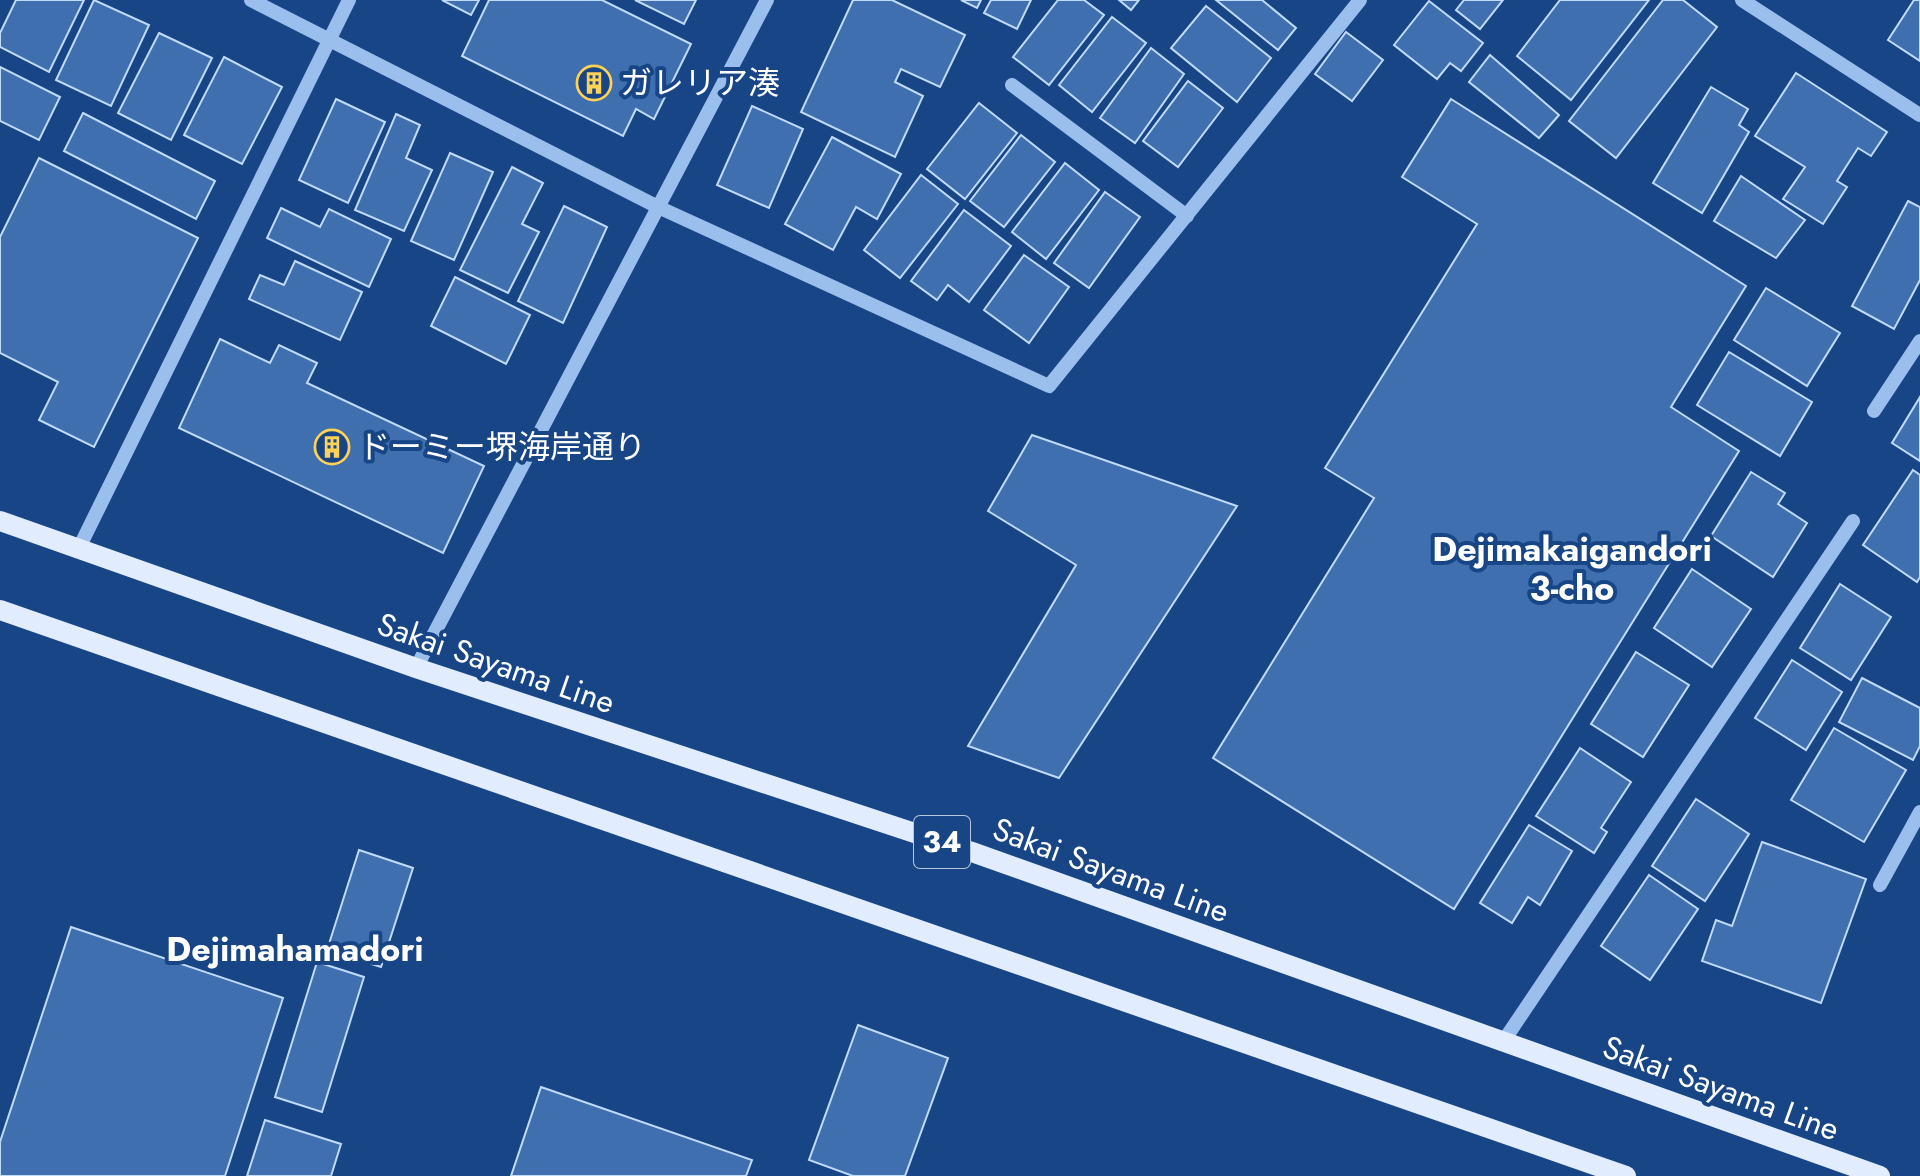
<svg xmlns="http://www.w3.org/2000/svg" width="1920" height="1176" viewBox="0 0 1920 1176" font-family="Jost,'Noto Sans JP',sans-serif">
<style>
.building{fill:#3f6fae;stroke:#c0dafa;stroke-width:2}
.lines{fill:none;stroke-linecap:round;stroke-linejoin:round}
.minor{stroke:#9bbfed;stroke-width:14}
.major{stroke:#e1ecff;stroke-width:20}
.labels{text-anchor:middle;stroke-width:8;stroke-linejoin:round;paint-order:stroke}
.shield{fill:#174585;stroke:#b9c7da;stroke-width:2}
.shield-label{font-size:30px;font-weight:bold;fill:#fff}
.poi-label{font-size:32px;fill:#fff;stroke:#174585;text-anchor:start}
.street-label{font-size:32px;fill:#fff;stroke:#174585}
.neighbourhood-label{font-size:34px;font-weight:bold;fill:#fff;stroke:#174585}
</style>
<rect width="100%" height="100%" fill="#174585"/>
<!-- building -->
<g class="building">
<path d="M 16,0 L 84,0 L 49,72 L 0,47 L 0,33 Z"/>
<path d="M 94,0 L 149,25 L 111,106 L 56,80 Z"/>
<path d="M 442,0 L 479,0 L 471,15 Z"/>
<path d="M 489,0 L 602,0 L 691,44 L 654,119 L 636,109 L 623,136 L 462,56 Z"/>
<path d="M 635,0 L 696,0 L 684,24 Z"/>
<path d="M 853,0 L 892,0 L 965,35 L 940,87 L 901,69 L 895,82 L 923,96 L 895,157 L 801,112 Z"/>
<path d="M 961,0 L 981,0 L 977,8 Z"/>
<path d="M 991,0 L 1031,0 L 1017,29 L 984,13 Z"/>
<path d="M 1058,0 L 1084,0 L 1104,15 L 1049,85 L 1013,57 Z"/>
<path d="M 1119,0 L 1139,0 L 1131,10 Z"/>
<path d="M 1216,0 L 1262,0 L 1296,28 L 1278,50 Z"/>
<path d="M 1464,0 L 1503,0 L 1480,29 L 1456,10 Z"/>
<path d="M 1560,0 L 1649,0 L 1571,100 L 1517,56 Z"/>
<path d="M 1663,0 L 1683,0 L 1717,27 L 1616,158 L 1569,121 Z"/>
<path d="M 1914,0 L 1920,0 L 1920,61 L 1888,40 Z"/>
<path d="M 1429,1 L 1483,43 L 1461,71 L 1450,63 L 1437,79 L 1394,45 Z"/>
<path d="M 1206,6 L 1271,58 L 1237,102 L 1171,48 Z"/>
<path d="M 1112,17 L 1146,43 L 1092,112 L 1059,85 Z"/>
<path d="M 1346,32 L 1383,60 L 1352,101 L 1315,74 Z"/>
<path d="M 159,33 L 212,58 L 171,140 L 118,113 Z"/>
<path d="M 1151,48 L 1184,74 L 1135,143 L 1100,118 Z"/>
<path d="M 1490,55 L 1559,115 L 1539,138 L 1469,82 Z"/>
<path d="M 224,57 L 282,87 L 242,164 L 184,135 Z"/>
<path d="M 0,67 L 60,97 L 39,140 L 0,121 Z"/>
<path d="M 1796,73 L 1887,132 L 1871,156 L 1858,148 L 1837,181 L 1847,187 L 1823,224 L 1783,199 L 1805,167 L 1755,136 Z"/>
<path d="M 1188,81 L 1223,108 L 1178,167 L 1143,141 Z"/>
<path d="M 1711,87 L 1748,109 L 1739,125 L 1749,132 L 1702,213 L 1653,183 Z"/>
<path d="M 336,99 L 385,122 L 348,203 L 299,180 Z"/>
<path d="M 1451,99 L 1746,286 L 1671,407 L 1739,451 L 1454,909 L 1213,758 L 1374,498 L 1325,468 L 1477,224 L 1402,177 Z"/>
<path d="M 979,103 L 1017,133 L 965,199 L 927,169 Z"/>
<path d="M 752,106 L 803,129 L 769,208 L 717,185 Z"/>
<path d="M 83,113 L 215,181 L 196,219 L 64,151 Z"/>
<path d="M 396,114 L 420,125 L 406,158 L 432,170 L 404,231 L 355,210 Z"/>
<path d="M 1021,135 L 1055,162 L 1004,227 L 970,201 Z"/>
<path d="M 832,137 L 901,174 L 877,219 L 856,207 L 833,250 L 785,224 Z"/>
<path d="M 450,153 L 493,172 L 454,260 L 411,241 Z"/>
<path d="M 39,158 L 198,238 L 94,447 L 39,420 L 58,382 L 0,353 L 0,237 Z"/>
<path d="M 1065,163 L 1099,190 L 1046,259 L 1012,232 Z"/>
<path d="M 512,167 L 543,183 L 522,224 L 539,232 L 508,293 L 460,270 Z"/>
<path d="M 921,175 L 958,204 L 900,278 L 864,250 Z"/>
<path d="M 1741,176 L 1805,220 L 1776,258 L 1714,221 Z"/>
<path d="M 1105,192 L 1140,217 L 1089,288 L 1054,263 Z"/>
<path d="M 1908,201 L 1920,207 L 1920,280 L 1894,329 L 1852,306 Z"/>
<path d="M 564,206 L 607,227 L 563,323 L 518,301 Z"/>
<path d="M 281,208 L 320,227 L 329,209 L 391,239 L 369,287 L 267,238 Z"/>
<path d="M 964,210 L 1011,246 L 969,302 L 948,285 L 937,300 L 911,281 Z"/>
<path d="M 1024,255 L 1069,287 L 1029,343 L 984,310 Z"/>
<path d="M 295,261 L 362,292 L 340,340 L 249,299 L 260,275 L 284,285 Z"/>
<path d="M 455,277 L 530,315 L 506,364 L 431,326 Z"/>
<path d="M 1766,288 L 1840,333 L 1807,386 L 1734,340 Z"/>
<path d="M 220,339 L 270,363 L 279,345 L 317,363 L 307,383 L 484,466 L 443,553 L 179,428 Z"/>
<path d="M 1729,352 L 1812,402 L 1780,456 L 1697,405 Z"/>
<path d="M 1920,397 L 1920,461 L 1892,443 Z"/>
<path d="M 1032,435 L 1237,506 L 1059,778 L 968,746 L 1076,565 L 988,511 Z"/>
<path d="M 1913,470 L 1920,475 L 1920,577 L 1917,582 L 1863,545 Z"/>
<path d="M 1751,472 L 1785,493 L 1778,504 L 1807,523 L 1773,577 L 1711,536 Z"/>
<path d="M 1692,569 L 1751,609 L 1712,667 L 1654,628 Z"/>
<path d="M 1840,584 L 1891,617 L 1851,680 L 1800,648 Z"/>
<path d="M 1636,652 L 1689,685 L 1643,757 L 1591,724 Z"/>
<path d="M 1792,660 L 1842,692 L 1806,750 L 1755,718 Z"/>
<path d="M 1862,678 L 1920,708 L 1920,746 L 1913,760 L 1839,722 Z"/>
<path d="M 1834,728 L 1906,770 L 1864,842 L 1791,800 Z"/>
<path d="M 1580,748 L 1631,782 L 1601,828 L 1607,832 L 1594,853 L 1536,816 Z"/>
<path d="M 1696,799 L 1749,834 L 1705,901 L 1652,866 Z"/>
<path d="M 1529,825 L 1572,851 L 1540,905 L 1528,897 L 1512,923 L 1480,903 Z"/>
<path d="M 1762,842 L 1866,879 L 1821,1003 L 1702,961 L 1716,920 L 1732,926 Z"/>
<path d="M 359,850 L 413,868 L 381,967 L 327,950 Z"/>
<path d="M 1649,875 L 1698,909 L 1650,980 L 1601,946 Z"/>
<path d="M 71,927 L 283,998 L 225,1176 L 0,1176 L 0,1142 Z"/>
<path d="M 317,962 L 364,977 L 322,1112 L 275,1097 Z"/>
<path d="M 858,1025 L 948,1058 L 905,1176 L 853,1176 L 809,1160 Z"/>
<path d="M 541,1087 L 752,1160 L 746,1176 L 511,1176 Z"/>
<path d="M 265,1120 L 341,1144 L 331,1176 L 247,1176 Z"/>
</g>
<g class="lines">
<!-- minor -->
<g class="minor">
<path d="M 251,0 L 658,207 L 1049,386 L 1360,0"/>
<path d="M 1742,0 L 1920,115"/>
<path d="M 1012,85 L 1187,216"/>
<path d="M 1874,411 L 1920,341"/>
<path d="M 78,550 L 349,0"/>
<path d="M 416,668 L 767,0"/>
<path d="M 1880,885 L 1920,812"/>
<path d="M 1503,1042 L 1853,521"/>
</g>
<!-- major -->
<g class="major">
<path d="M 0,521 L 416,668 L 972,852 L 1880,1176"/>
<path d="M 0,610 L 1626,1176"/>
</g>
</g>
<!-- icons -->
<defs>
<g id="building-ring" transform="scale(1.8)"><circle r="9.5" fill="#174585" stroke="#ffd157" stroke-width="1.5"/><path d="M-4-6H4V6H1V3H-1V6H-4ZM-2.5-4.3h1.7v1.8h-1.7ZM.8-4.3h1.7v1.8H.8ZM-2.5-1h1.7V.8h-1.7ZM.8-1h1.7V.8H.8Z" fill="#ffd157"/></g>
</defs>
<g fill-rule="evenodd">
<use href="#building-ring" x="594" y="83"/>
<use href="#building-ring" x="332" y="447"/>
</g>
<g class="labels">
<!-- shield labels -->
<rect class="shield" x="914" y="816" width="56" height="52" rx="6"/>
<g class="shield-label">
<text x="942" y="852">34</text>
</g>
<!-- poi labels -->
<g class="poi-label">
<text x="620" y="94">ガレリア湊</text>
<text x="358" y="458">ドーミー堺海岸通り</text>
</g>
<!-- street labels -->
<g class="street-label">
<text transform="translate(496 663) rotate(19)" y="11">Sakai Sayama Line</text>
<text transform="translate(1111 870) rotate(20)" y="11">Sakai Sayama Line</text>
<text transform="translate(1721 1088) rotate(20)" y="11">Sakai Sayama Line</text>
</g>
<!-- neighbourhood labels -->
<g class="neighbourhood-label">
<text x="1572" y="561">Dejimakaigandori<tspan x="1572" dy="39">3-cho</tspan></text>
<text x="295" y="961">Dejimahamadori</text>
</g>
</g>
</svg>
